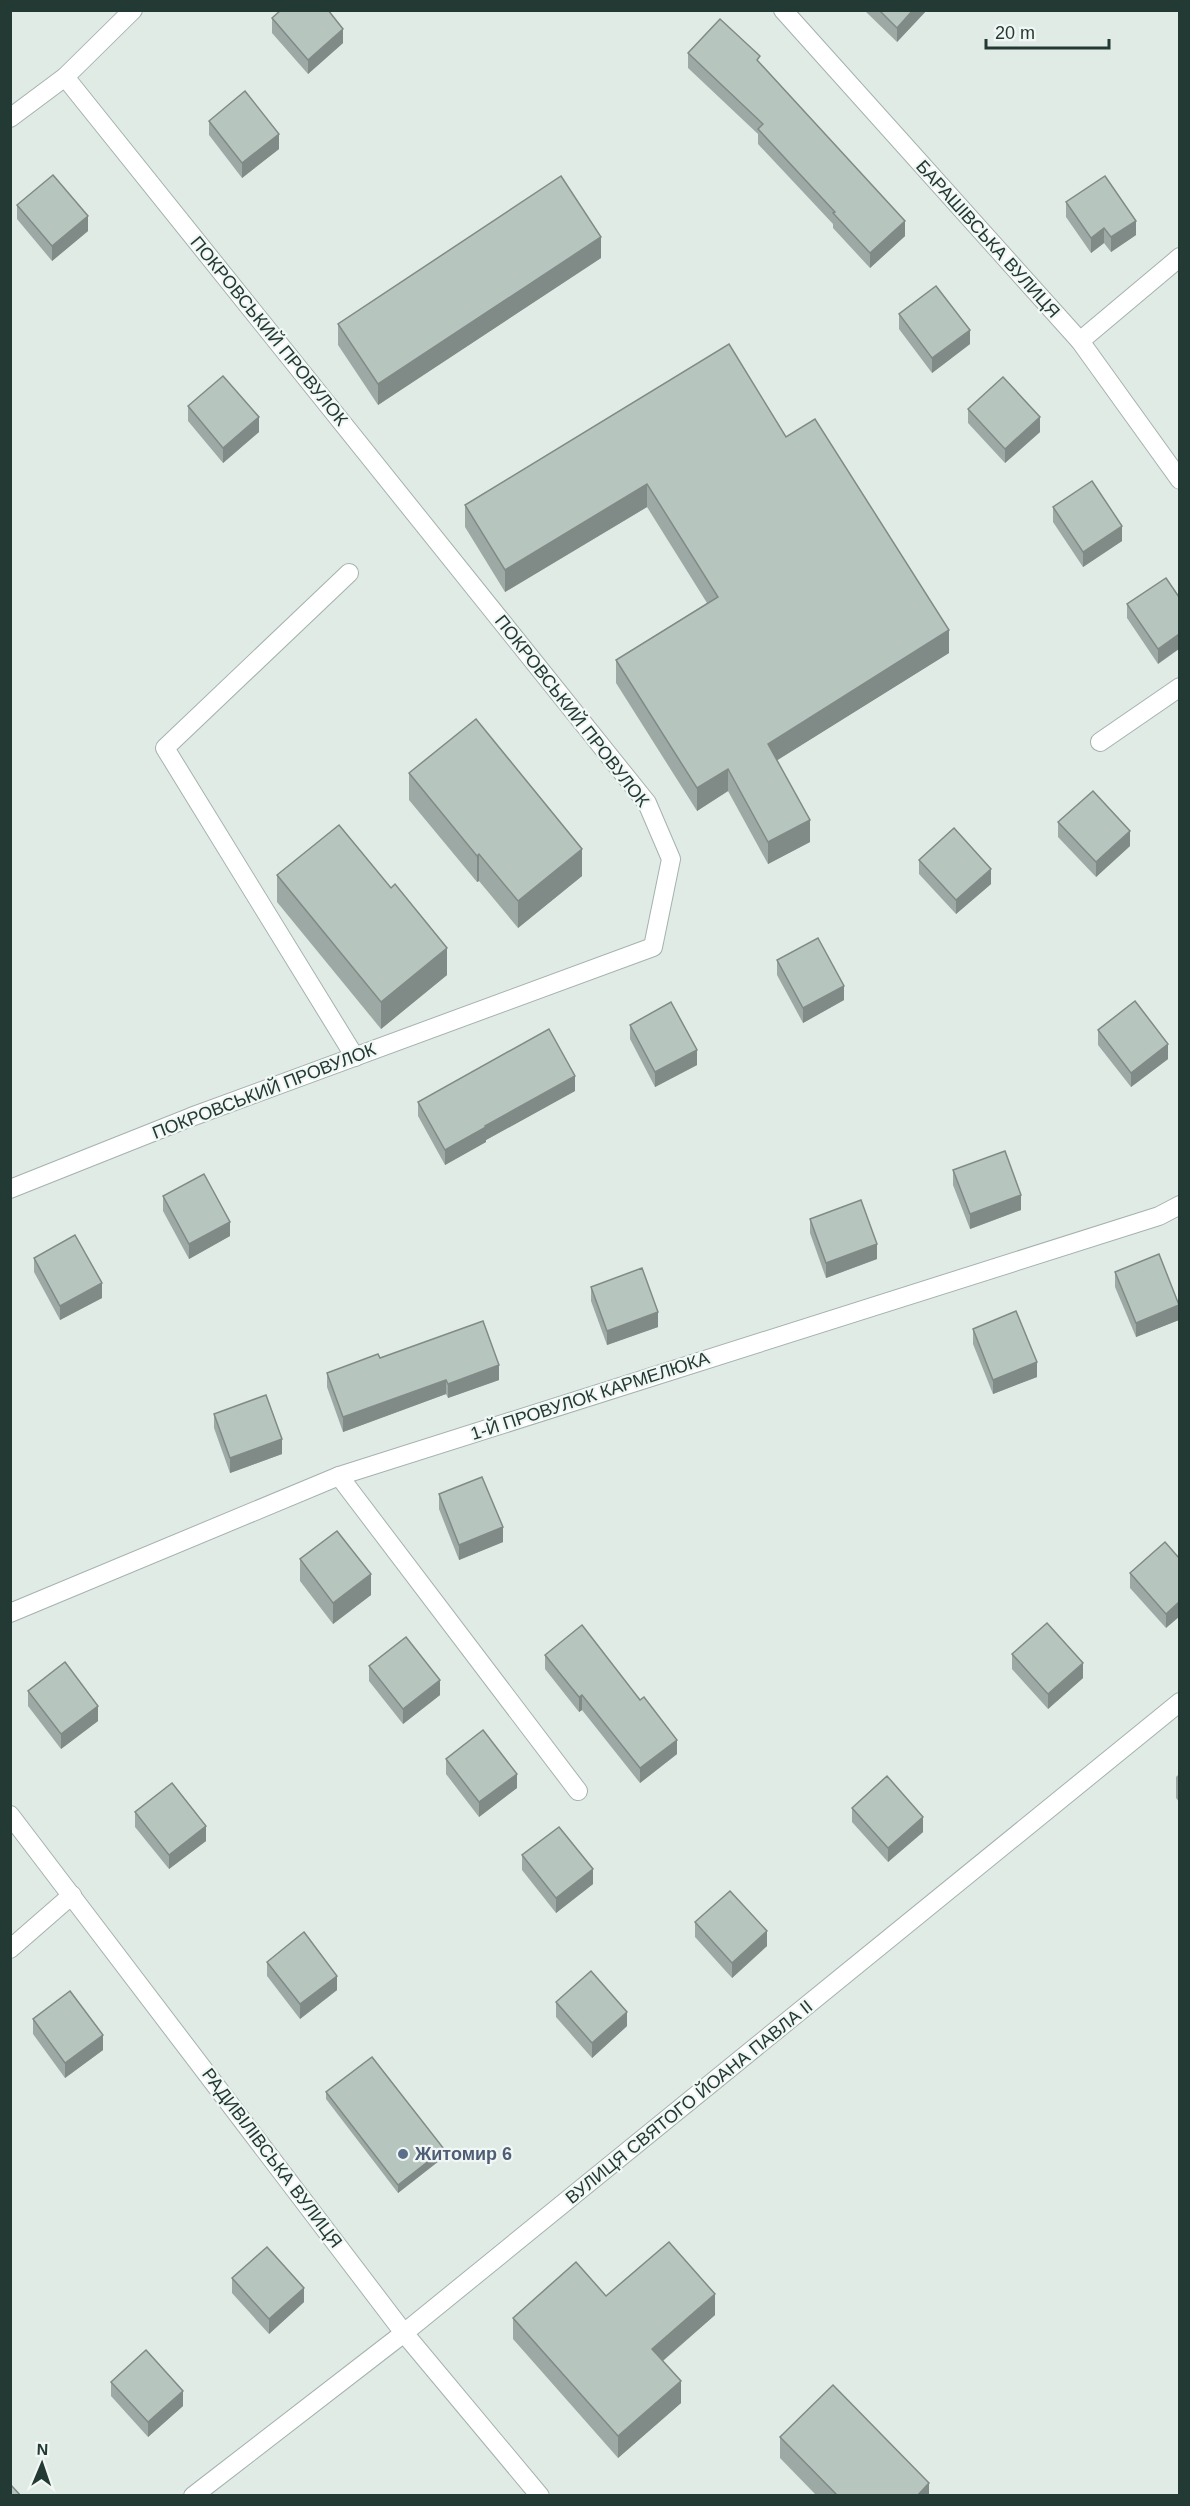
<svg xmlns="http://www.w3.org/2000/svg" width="1190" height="2506" viewBox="0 0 1190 2506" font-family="Arial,sans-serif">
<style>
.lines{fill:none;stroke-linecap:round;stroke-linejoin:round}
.minor-casing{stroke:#a4b2ad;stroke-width:20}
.minor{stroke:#fff;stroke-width:18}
.wall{fill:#9da9a4}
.shaded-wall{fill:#808a86}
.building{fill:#b7c5bf;stroke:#808a86;stroke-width:1.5}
.service-dot{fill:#5c6f8a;stroke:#f1f7f4;stroke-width:2}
.labels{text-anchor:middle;stroke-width:4.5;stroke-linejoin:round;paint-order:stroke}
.street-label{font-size:18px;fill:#233a34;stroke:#f1f7f4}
.service-label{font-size:18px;font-weight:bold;fill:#4e5e75;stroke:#f1f7f4;text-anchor:start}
</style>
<rect width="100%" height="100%" fill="#e1ebe6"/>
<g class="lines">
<!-- minor casing -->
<g class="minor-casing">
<g id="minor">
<path d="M 783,10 L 1080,341 L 1180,480"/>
<path d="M 10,118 L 65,77 L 133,10"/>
<path d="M 1080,341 L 1180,257"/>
<path d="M 349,573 L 165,748 L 355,1057"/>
<path d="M 1100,742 L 1180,687"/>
<path d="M 10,1189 L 191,1117 L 653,947 L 671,859 L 647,803 L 65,77"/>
<path d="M 339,1476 L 578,1791"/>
<path d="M 10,1613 L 339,1476 L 1159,1216 L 1180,1205"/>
<path d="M 10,1815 L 404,2333 L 540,2496"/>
<path d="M 10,1949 L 72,1895"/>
<path d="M 193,2496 L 404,2333 L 1180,1702"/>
</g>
</g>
<!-- minor -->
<use href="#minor" class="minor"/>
</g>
<!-- wall -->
<g class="wall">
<path d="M 864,10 L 927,10 L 897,42 Z"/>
<path d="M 272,18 L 343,43 L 308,74 L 272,33 Z"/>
<path d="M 688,53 L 760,63 L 905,236 L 870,268 L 833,228 L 833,224 L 758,144 L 758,134 L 688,68 Z"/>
<path d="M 209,121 L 279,149 L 242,178 L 209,135 Z"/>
<path d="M 1066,202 L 1136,235 L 1111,252 L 1104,243 L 1091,253 L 1066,217 Z"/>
<path d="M 17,205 L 88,231 L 52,261 L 17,219 Z"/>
<path d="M 601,258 L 378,405 L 338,345 L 338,324 Z"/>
<path d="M 899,314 L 970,344 L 932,373 L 899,329 Z"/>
<path d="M 188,406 L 259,432 L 223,463 L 188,421 Z"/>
<path d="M 968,409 L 1040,432 L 1005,463 L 968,423 Z"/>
<path d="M 786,437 L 949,653 L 777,760 L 810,842 L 768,864 L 728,791 L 697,811 L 616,683 L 616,660 L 707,603 L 647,507 L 505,592 L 465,527 L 465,505 Z"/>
<path d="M 1053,507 L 1122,541 L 1083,567 L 1053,522 Z"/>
<path d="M 1166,578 L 1158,664 L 1127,618 L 1127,604 Z"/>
<path d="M 409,773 L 582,876 L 518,928 L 479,881 L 477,882 L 409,800 Z"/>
<path d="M 1058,822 L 1130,846 L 1096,877 L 1058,837 Z"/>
<path d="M 919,860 L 991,884 L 956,914 L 919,874 Z"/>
<path d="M 277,875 L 391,888 L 447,975 L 381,1029 L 277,902 Z"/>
<path d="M 777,960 L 844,1000 L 803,1023 L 777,975 Z"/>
<path d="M 630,1025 L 697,1065 L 655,1087 L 630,1039 Z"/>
<path d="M 1098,1030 L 1168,1059 L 1131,1087 L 1098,1045 Z"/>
<path d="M 575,1091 L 486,1140 L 486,1142 L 445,1165 L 418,1116 L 418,1102 Z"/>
<path d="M 953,1170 L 1021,1210 L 970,1229 L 953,1185 Z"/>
<path d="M 163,1196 L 230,1236 L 189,1259 L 163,1211 Z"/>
<path d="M 810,1219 L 877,1259 L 826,1278 L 810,1233 Z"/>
<path d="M 34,1258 L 102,1298 L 60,1320 L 34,1272 Z"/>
<path d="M 1115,1272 L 1179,1320 L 1136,1337 L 1115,1287 Z"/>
<path d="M 591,1287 L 658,1327 L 607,1345 L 591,1301 Z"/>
<path d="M 973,1329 L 1037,1377 L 993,1394 L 973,1344 Z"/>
<path d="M 380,1358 L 499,1380 L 448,1398 L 446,1394 L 343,1432 L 327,1387 L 327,1373 Z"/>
<path d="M 214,1414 L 282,1454 L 230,1473 L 214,1428 Z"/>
<path d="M 439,1494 L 503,1542 L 459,1560 L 439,1509 Z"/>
<path d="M 1179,1558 L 1166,1628 L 1130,1588 L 1130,1573 Z"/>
<path d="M 300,1559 L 371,1595 L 333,1624 L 300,1581 Z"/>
<path d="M 1012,1654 L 1083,1678 L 1048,1709 L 1012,1669 Z"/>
<path d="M 545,1655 L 677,1754 L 640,1783 L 582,1710 L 579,1712 L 545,1669 Z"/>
<path d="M 369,1666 L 440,1695 L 403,1724 L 369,1681 Z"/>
<path d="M 28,1691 L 98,1721 L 61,1749 L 28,1706 Z"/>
<path d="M 446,1759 L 517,1788 L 479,1817 L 446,1774 Z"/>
<path d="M 1179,1774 L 1179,1802 L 1176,1798 L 1176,1777 Z"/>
<path d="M 852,1808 L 923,1832 L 888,1862 L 852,1822 Z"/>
<path d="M 135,1812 L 206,1841 L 169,1869 L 135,1827 Z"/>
<path d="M 522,1855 L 593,1884 L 556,1913 L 522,1870 Z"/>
<path d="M 695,1922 L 767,1946 L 732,1978 L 695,1937 Z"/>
<path d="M 267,1962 L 337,1990 L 300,2019 L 267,1976 Z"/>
<path d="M 556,2002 L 627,2026 L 592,2058 L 556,2017 Z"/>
<path d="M 33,2019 L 103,2050 L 65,2078 L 33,2034 Z"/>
<path d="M 326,2092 L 444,2157 L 398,2193 L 326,2099 Z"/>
<path d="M 232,2278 L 304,2302 L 269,2334 L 232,2293 Z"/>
<path d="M 715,2315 L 663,2361 L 681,2403 L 618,2458 L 513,2339 L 513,2318 Z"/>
<path d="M 111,2382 L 183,2406 L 148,2437 L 111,2396 Z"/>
<path d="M 780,2437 L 929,2496 L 817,2496 L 780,2458 Z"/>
</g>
<!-- shaded-wall -->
<g class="shaded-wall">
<path d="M 913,10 L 927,10 L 897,42 L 897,28 Z"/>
<path d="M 343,29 L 343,43 L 308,74 L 308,60 Z"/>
<path d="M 279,134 L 279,149 L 242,178 L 242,163 Z"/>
<path d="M 88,216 L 88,231 L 52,261 L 52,246 Z"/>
<path d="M 905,221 L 905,236 L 870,268 L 870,253 Z"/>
<path d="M 1136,221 L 1136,235 L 1111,252 L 1111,237 Z"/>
<path d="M 1104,228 L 1104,243 L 1091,253 L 1091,238 Z"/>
<path d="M 601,237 L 601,258 L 378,405 L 378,384 Z"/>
<path d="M 970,330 L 970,344 L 932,373 L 932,358 Z"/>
<path d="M 259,417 L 259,432 L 223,463 L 223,448 Z"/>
<path d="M 1040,417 L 1040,432 L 1005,463 L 1005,449 Z"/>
<path d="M 647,484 L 647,507 L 505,592 L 505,570 Z"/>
<path d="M 1122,526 L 1122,541 L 1083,567 L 1083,552 Z"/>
<path d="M 949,630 L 949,653 L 768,766 L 768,744 Z"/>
<path d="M 1179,634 L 1179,649 L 1158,664 L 1158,649 Z"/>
<path d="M 728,769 L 728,791 L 697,811 L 697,788 Z"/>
<path d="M 810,820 L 810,842 L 768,864 L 768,842 Z"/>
<path d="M 1130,831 L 1130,846 L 1096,877 L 1096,862 Z"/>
<path d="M 582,849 L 582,876 L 518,928 L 518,901 Z"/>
<path d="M 479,854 L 479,881 L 477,882 L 477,856 Z"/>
<path d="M 991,869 L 991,884 L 956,914 L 956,900 Z"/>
<path d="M 447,948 L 447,975 L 381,1029 L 381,1002 Z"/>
<path d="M 844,986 L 844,1000 L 803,1023 L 803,1008 Z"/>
<path d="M 1168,1044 L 1168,1059 L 1131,1087 L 1131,1073 Z"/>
<path d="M 697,1050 L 697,1065 L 655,1087 L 655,1072 Z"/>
<path d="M 575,1076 L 575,1091 L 486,1140 L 486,1142 L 445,1165 L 445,1150 L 485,1126 Z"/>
<path d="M 1021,1195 L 1021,1210 L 970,1229 L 970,1214 Z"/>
<path d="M 230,1222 L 230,1236 L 189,1259 L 189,1244 Z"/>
<path d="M 877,1244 L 877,1259 L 826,1278 L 826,1263 Z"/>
<path d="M 102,1283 L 102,1298 L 60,1320 L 60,1306 Z"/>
<path d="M 1179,1305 L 1179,1320 L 1136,1337 L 1136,1323 Z"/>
<path d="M 658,1312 L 658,1327 L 607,1345 L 607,1331 Z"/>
<path d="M 1037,1362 L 1037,1377 L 993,1394 L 993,1380 Z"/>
<path d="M 499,1365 L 499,1380 L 448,1398 L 448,1384 Z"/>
<path d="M 446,1380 L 446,1394 L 343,1432 L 343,1417 Z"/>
<path d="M 282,1439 L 282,1454 L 230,1473 L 230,1458 Z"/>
<path d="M 503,1527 L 503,1542 L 459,1560 L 459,1545 Z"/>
<path d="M 371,1574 L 371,1595 L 333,1624 L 333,1603 Z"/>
<path d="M 1179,1602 L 1179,1617 L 1166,1628 L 1166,1614 Z"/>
<path d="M 1083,1663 L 1083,1678 L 1048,1709 L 1048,1694 Z"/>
<path d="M 440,1680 L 440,1695 L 403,1724 L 403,1709 Z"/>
<path d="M 582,1695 L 582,1710 L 579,1712 L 579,1697 Z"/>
<path d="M 98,1706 L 98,1721 L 61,1749 L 61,1734 Z"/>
<path d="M 677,1740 L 677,1754 L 640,1783 L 640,1768 Z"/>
<path d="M 517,1774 L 517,1788 L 479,1817 L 479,1802 Z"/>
<path d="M 923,1817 L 923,1832 L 888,1862 L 888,1848 Z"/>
<path d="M 206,1826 L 206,1841 L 169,1869 L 169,1855 Z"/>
<path d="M 593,1869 L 593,1884 L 556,1913 L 556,1898 Z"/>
<path d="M 767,1931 L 767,1946 L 732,1978 L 732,1963 Z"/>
<path d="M 337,1976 L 337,1990 L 300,2019 L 300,2004 Z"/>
<path d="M 627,2012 L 627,2026 L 592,2058 L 592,2043 Z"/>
<path d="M 103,2035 L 103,2050 L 65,2078 L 65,2063 Z"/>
<path d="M 444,2149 L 444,2157 L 398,2193 L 398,2185 Z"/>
<path d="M 304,2288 L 304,2302 L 269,2334 L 269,2319 Z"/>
<path d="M 715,2294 L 715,2315 L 652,2370 L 652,2349 Z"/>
<path d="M 681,2381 L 681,2403 L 618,2458 L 618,2436 Z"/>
<path d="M 183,2391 L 183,2406 L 148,2437 L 148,2422 Z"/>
<path d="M 929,2483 L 929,2496 L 917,2496 Z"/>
</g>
<!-- building -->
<g class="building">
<path d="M 281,10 L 328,10 L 343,29 L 308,60 L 272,18 Z"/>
<path d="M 879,10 L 913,10 L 897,28 Z"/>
<path d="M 720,19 L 760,56 L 757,60 L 905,221 L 870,253 L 833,213 L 835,212 L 758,129 L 763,124 L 688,53 Z"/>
<path d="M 245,91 L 279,134 L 242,163 L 209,121 Z"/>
<path d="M 53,175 L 88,216 L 52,246 L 17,205 Z"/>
<path d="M 561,176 L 601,237 L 378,384 L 338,324 Z"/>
<path d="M 1105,176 L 1136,221 L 1111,237 L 1104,228 L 1091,238 L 1066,202 Z"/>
<path d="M 936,286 L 970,330 L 932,358 L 899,314 Z"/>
<path d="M 729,344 L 786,437 L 815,419 L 949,630 L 768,744 L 810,820 L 768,842 L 728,769 L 697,788 L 616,660 L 718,597 L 647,484 L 505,570 L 465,505 Z"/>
<path d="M 223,376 L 259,417 L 223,448 L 188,406 Z"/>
<path d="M 1003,377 L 1040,417 L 1005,449 L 968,409 Z"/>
<path d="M 1092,481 L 1122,526 L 1083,552 L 1053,507 Z"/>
<path d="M 1166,578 L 1179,597 L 1179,634 L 1158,649 L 1127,604 Z"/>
<path d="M 476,719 L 582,849 L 518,901 L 479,854 L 477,856 L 409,773 Z"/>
<path d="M 1093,791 L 1130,831 L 1096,862 L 1058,822 Z"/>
<path d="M 339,825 L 391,888 L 395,884 L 447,948 L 381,1002 L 277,875 Z"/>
<path d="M 954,828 L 991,869 L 956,900 L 919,860 Z"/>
<path d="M 818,938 L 844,986 L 803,1008 L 777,960 Z"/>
<path d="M 1135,1001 L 1168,1044 L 1131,1073 L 1098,1030 Z"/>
<path d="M 671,1002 L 697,1050 L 655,1072 L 630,1025 Z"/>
<path d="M 549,1029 L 575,1076 L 485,1126 L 486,1127 L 445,1150 L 418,1102 Z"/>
<path d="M 1005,1151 L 1021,1195 L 970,1214 L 953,1170 Z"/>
<path d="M 204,1174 L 230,1222 L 189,1244 L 163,1196 Z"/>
<path d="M 861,1200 L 877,1244 L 826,1263 L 810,1219 Z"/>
<path d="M 75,1235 L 102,1283 L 60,1306 L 34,1258 Z"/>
<path d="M 1159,1254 L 1179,1305 L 1136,1323 L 1115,1272 Z"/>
<path d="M 642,1268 L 658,1312 L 607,1331 L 591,1287 Z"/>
<path d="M 1016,1311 L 1037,1362 L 993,1380 L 973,1329 Z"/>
<path d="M 483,1321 L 499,1365 L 448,1384 L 446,1380 L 343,1417 L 327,1373 L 378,1354 L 380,1358 Z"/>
<path d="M 266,1395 L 282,1439 L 230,1458 L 214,1414 Z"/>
<path d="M 482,1477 L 503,1527 L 459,1545 L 439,1494 Z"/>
<path d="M 337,1531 L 371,1574 L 333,1603 L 300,1559 Z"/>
<path d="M 1165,1542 L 1179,1558 L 1179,1602 L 1166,1614 L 1130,1573 Z"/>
<path d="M 1047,1623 L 1083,1663 L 1048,1694 L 1012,1654 Z"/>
<path d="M 582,1625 L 640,1700 L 644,1697 L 677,1740 L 640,1768 L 582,1695 L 579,1697 L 545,1655 Z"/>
<path d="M 406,1637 L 440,1680 L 403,1709 L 369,1666 Z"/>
<path d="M 65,1662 L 98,1706 L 61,1734 L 28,1691 Z"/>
<path d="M 483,1730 L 517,1774 L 479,1802 L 446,1759 Z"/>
<path d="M 887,1776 L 923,1817 L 888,1848 L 852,1808 Z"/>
<path d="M 172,1783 L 206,1826 L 169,1855 L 135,1812 Z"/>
<path d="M 559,1827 L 593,1869 L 556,1898 L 522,1855 Z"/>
<path d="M 730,1891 L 767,1931 L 732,1963 L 695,1922 Z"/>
<path d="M 304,1932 L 337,1976 L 300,2004 L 267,1962 Z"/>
<path d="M 591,1971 L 627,2012 L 592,2043 L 556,2002 Z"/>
<path d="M 70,1991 L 103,2035 L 65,2063 L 33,2019 Z"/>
<path d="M 372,2057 L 444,2149 L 398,2185 L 326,2092 Z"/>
<path d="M 669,2242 L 715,2294 L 652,2349 L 681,2381 L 618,2436 L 513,2318 L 576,2262 L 606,2296 Z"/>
<path d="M 267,2247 L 304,2288 L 269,2319 L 232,2278 Z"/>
<path d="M 146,2350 L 183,2391 L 148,2422 L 111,2382 Z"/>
<path d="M 833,2385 L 929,2483 L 917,2496 L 838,2496 L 780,2437 Z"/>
<path d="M 10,2484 L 21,2496 L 10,2496 Z"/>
</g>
<!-- markers -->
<circle class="service-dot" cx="403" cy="2154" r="6"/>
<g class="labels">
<!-- street labels -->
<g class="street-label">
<text transform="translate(988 239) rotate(48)" y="6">БАРАШІВСЬКА ВУЛИЦЯ</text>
<text transform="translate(269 331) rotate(51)" y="6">ПОКРОВСЬКИЙ ПРОВУЛОК</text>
<text transform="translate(572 711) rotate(52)" y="6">ПОКРОВСЬКИЙ ПРОВУЛОК</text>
<text transform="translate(264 1091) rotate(-21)" y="6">ПОКРОВСЬКИЙ ПРОВУЛОК</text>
<text transform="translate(590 1396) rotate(-18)" y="6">1-Й ПРОВУЛОК КАРМЕЛЮКА</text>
<text transform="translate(689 2102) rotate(-39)" y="6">ВУЛИЦЯ СВЯТОГО ЙОАНА ПАВЛА II</text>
<text transform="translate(272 2158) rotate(53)" y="6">РАДИВІЛІВСЬКА ВУЛИЦЯ</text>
</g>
<!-- service labels -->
<g class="service-label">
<text x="415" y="2160">Житомир 6</text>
</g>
</g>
<!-- border -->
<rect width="1190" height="2506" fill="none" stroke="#233a34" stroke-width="24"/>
<!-- north arrow -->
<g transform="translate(42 2464) rotate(2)" stroke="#f1f7f4" stroke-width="4.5" paint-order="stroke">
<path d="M0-4.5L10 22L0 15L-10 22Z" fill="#233a34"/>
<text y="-9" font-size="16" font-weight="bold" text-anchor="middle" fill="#233a34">N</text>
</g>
<!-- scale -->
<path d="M986 39v9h123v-9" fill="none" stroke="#233a34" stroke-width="3"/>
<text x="995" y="39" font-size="18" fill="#233a34" stroke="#f1f7f4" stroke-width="4.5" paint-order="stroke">20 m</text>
</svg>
